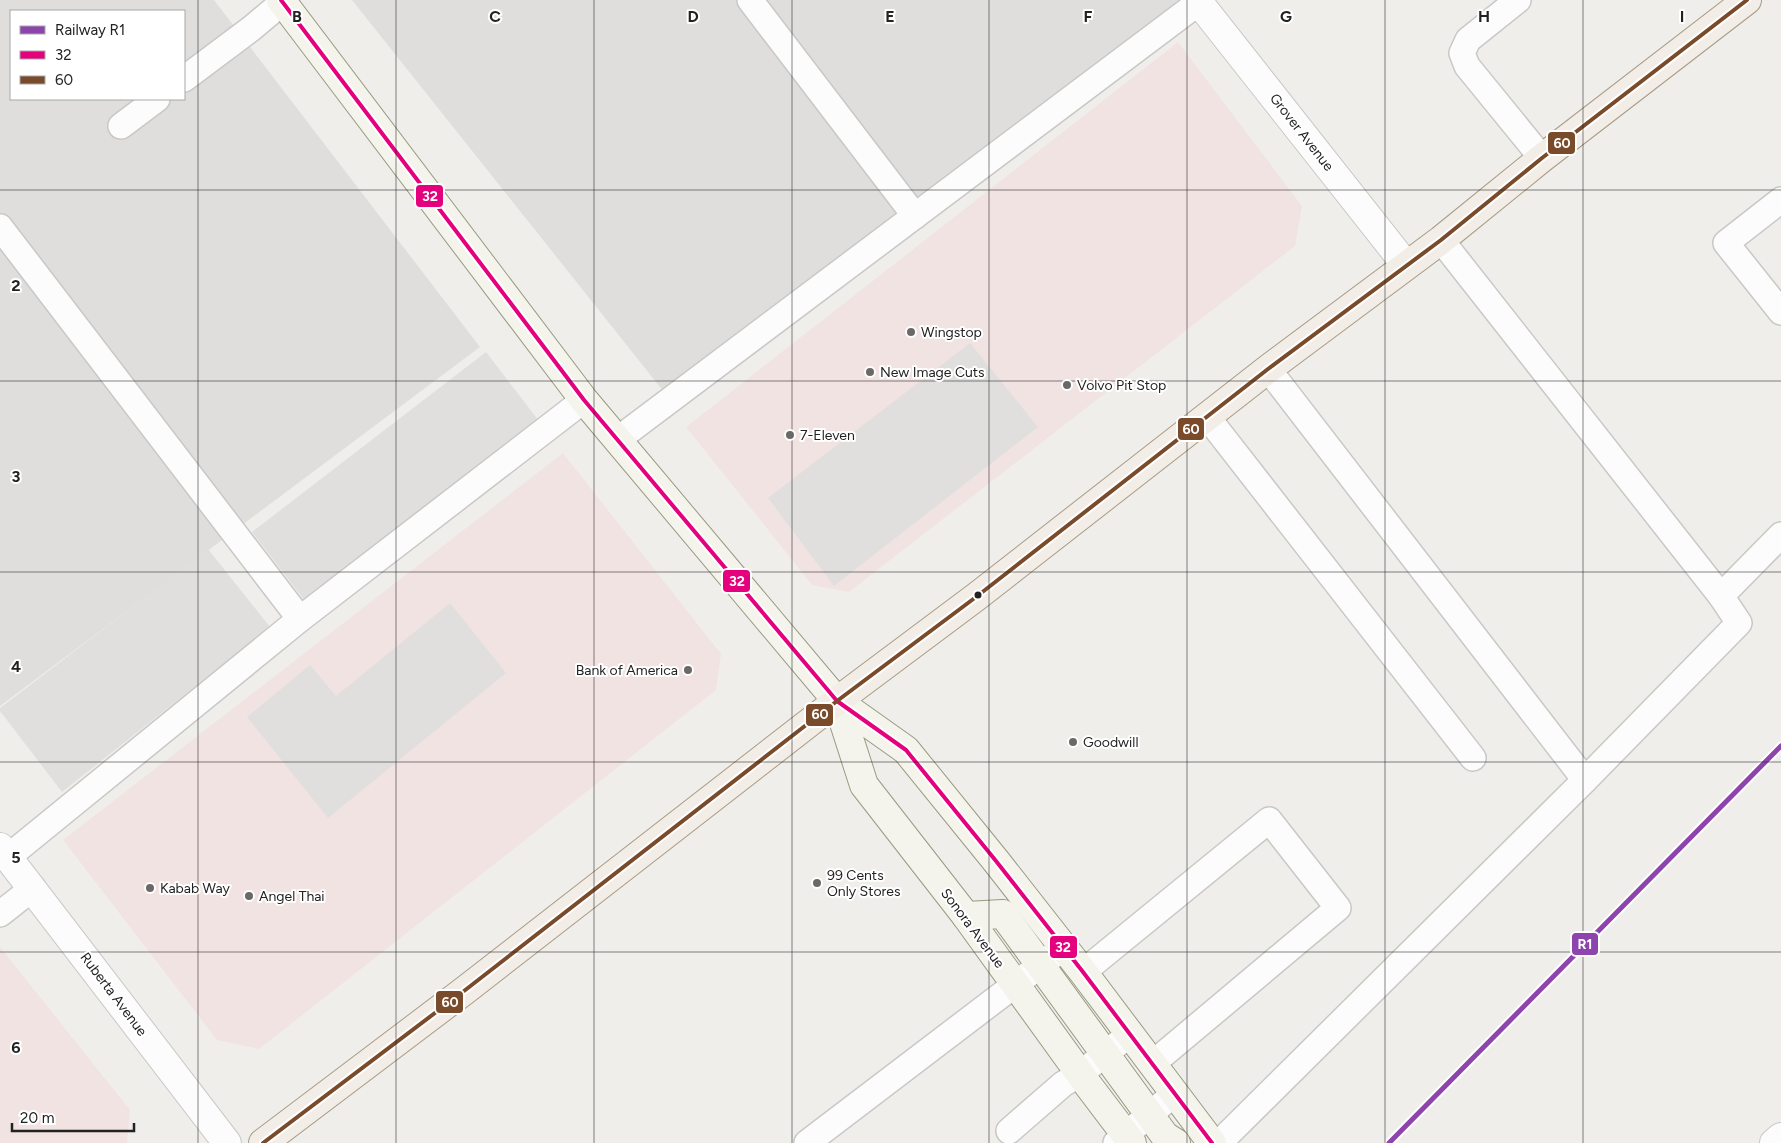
<svg xmlns="http://www.w3.org/2000/svg" width="1781" height="1143" viewBox="0 0 1781 1143" font-family="Figtree,sans-serif">
<style>
.residential{fill:#dfdedc;fill-rule:evenodd}
.commercial{fill:#f1e3e1}
.parking{fill:#e0dfde}
.lines{fill:none;stroke-linecap:round;stroke-linejoin:round}
.lane-casing{stroke:#c9c8c7;stroke-width:28}
.street-casing{stroke:#c9c8c7;stroke-width:30}
.secondary-casing{stroke:#999a82;stroke-width:30}
.primary-casing{stroke:#a79c86;stroke-width:30}
.lane{stroke:#fdfcfc;stroke-width:25}
.street{stroke:#fdfcfc;stroke-width:28}
.secondary{stroke:#f4f4ed;stroke-width:28}
.primary{stroke:#f3ede7;stroke-width:28}
.bus-1-casing{stroke:#fff;stroke-width:8}
.bus-2-casing{stroke:#fff;stroke-width:8}
.bus-1{stroke:#e5007d;stroke-width:4}
.bus-2{stroke:#7a4b2a;stroke-width:4}
.rail-1-casing{stroke:#fff;stroke-width:9}
.rail-1{stroke:#8e44ad;stroke-width:5}
.grid{fill:none;stroke:#222;stroke-width:1;stroke-opacity:0.55}
.poi-dot{fill:#6a6968;stroke:#fff;stroke-width:2}
.bus-dot{fill:#222;stroke:#fff;stroke-width:2}
.labels{text-anchor:middle;stroke-width:4;stroke-linejoin:round;paint-order:stroke}
.street-label{font-size:14px;fill:#222;stroke:#fff}
.poi-label{font-size:14px;fill:#222;stroke:#fff;text-anchor:start}
.grid-label{font-size:16px;text-anchor:middle;font-weight:bold;fill:#222;stroke:#fff;stroke-width:4;stroke-linejoin:round;paint-order:stroke}
.line-badge{stroke:#fff;stroke-width:2}
.badge-label{font-size:14px;text-anchor:middle;font-weight:bold;fill:#fff}
</style>
<rect width="100%" height="100%" fill="#f0eeeb"/>
<!-- residential -->
<g class="residential">
<path d="M 0,0 L 214,0 L 480,347 L 0,706 ZM 11,11 L 184,11 L 184,99 L 11,99 Z"/>
<path d="M 352,0 L 1180,0 L 1156,20 L 664,392 Z"/>
</g>
<!-- commercial -->
<g class="commercial">
<path d="M 1178,42 L 1302,206 L 1295,246 L 849,592 L 812,585 L 686,427 Z"/>
<path d="M 563,453 L 721,654 L 716,690 L 259,1049 L 217,1040 L 63,840 Z"/>
<path d="M 0,947 L 130,1110 L 127,1143 L 0,1143 Z"/>
</g>
<!-- parking -->
<g class="parking">
<path d="M 970,343 L 1038,427 L 834,586 L 768,498 Z"/>
<path d="M 486,352 L 539,421 L 305,601 L 252,532 Z"/>
<path d="M 208,549 L 270,627 L 62,792 L 0,711 L 0,708 Z"/>
<path d="M 450,603 L 506,673 L 328,818 L 247,717 L 310,665 L 336,696 Z"/>
</g>
<g class="lines">
<!-- lane casing -->
<g class="lane-casing">
<g id="lane">
<path d="M 750,0 L 915,216"/>
<path d="M 1518,0 L 1468,40 L 1462,53 L 1467,66 L 1542,158"/>
<path d="M 184,79 L 252,28 L 283,2"/>
<path d="M 121,126 L 157,99"/>
<path d="M 1781,200 L 1726,243 L 1781,312"/>
<path d="M 0,227 L 300,619"/>
<path d="M 1268,369 L 1585,780"/>
<path d="M 1208,418 L 1473,758"/>
<path d="M 617,440 L 1202,0"/>
<path d="M 1721,596 L 1781,535"/>
<path d="M 8,857 L 300,619 L 584,400"/>
<path d="M 0,914 L 33,888"/>
<path d="M 1083,972 L 1269,820 L 1338,908 L 1152,1064"/>
<path d="M 1009,1131 L 1063,1084 L 1080,1074 L 1130,1034"/>
<path d="M 807,1143 L 1063,948"/>
<path d="M 1116,1143 L 1174,1094"/>
<path d="M 1219,1143 L 1585,780 L 1739,623 L 1721,596 L 1441,240"/>
</g>
</g>
<!-- street casing -->
<g class="street-casing">
<g id="street">
<path d="M 1197,0 L 1406,265"/>
<path d="M 0,847 L 227,1143"/>
<path d="M 1774,1143 L 1781,1137"/>
</g>
</g>
<!-- secondary casing -->
<g class="secondary-casing">
<g id="secondary">
<path d="M 281,0 L 584,400 L 837,701 L 906,750 L 996,861 L 1083,972 L 1212,1143"/>
<path d="M 837,701 L 864,785 L 966,916 L 1088,1085 L 1132,1143"/>
<path d="M 966,916 L 1003,914 L 1165,1136 L 1176,1143"/>
</g>
</g>
<!-- primary casing -->
<g class="primary-casing">
<path id="primary" d="M 263,1143 L 464,991 L 837,701 L 976,597 L 1268,369 L 1441,240 L 1542,158 L 1747,0"/>
</g>
<!-- lane -->
<use href="#lane" class="lane"/>
<!-- street -->
<use href="#street" class="street"/>
<!-- secondary -->
<use href="#secondary" class="secondary"/>
<!-- primary -->
<use href="#primary" class="primary"/>
<!-- bus-1 casing -->
<g class="bus-1-casing">
<path id="bus-1" d="M 281,0 L 584,400 L 837,701 L 906,750 L 996,861 L 1083,972 L 1212,1143"/>
</g>
<!-- bus-2 casing -->
<g class="bus-2-casing">
<path id="bus-2" d="M 263,1143 L 464,991 L 837,701 L 976,597 L 1268,369 L 1441,240 L 1542,158 L 1747,0"/>
</g>
<!-- bus-1 -->
<use href="#bus-1" class="bus-1"/>
<!-- bus-2 -->
<use href="#bus-2" class="bus-2"/>
<!-- rail-1 casing -->
<g class="rail-1-casing">
<path id="rail-1" d="M 1389,1143 L 1781,746"/>
</g>
<!-- rail-1 -->
<use href="#rail-1" class="rail-1"/>
</g>
<!-- grid -->
<path class="grid" d="M 198,0 L 198,1143M 396,0 L 396,1143M 594,0 L 594,1143M 792,0 L 792,1143M 989,0 L 989,1143M 1187,0 L 1187,1143M 1385,0 L 1385,1143M 1583,0 L 1583,1143M 0,190 L 1781,190M 0,381 L 1781,381M 0,572 L 1781,572M 0,762 L 1781,762M 0,952 L 1781,952"/>
<!-- markers -->
<g class="poi-dot">
<circle cx="911" cy="332" r="5"/>
<circle cx="870" cy="372" r="5"/>
<circle cx="1067" cy="385" r="5"/>
<circle cx="790" cy="435" r="5"/>
<circle cx="688" cy="670" r="5"/>
<circle cx="1073" cy="742" r="5"/>
<circle cx="817" cy="883" r="5"/>
<circle cx="150" cy="888" r="5"/>
<circle cx="249" cy="896" r="5"/>
</g>
<circle class="bus-dot" cx="978" cy="595" r="4.5"/>
<g class="labels">
<!-- street labels -->
<g class="street-label">
<text transform="translate(1302 132) rotate(52)" y="5">Grover Avenue</text>
<text transform="translate(973 928) rotate(53)" y="5">Sonora Avenue</text>
<text transform="translate(114 994) rotate(53)" y="5">Ruberta Avenue</text>
</g>
<!-- poi labels -->
<g class="poi-label">
<text x="921" y="337">Wingstop</text>
<text x="880" y="377">New Image Cuts</text>
<text x="1077" y="390">Volvo Pit Stop</text>
<text x="800" y="440">7-Eleven</text>
<text x="678" y="675" text-anchor="end">Bank of America</text>
<text x="1083" y="747">Goodwill</text>
<text x="827" y="880">99 Cents<tspan x="827" dy="16">Only Stores</tspan></text>
<text x="160" y="893">Kabab Way</text>
<text x="259" y="901">Angel Thai</text>
</g>
</g>
<g class="grid-label">
<text x="297" y="22">B</text>
<text x="495" y="22">C</text>
<text x="693" y="22">D</text>
<text x="890" y="22">E</text>
<text x="1088" y="22">F</text>
<text x="1286" y="22">G</text>
<text x="1484" y="22">H</text>
<text x="1682" y="22">I</text>
<text x="16" y="291">2</text>
<text x="16" y="482">3</text>
<text x="16" y="672">4</text>
<text x="16" y="863">5</text>
<text x="16" y="1053">6</text>
</g>
<g class="line-badge">
<rect x="1547" y="131" width="29" height="24" rx="5" fill="#7a4b2a"/>
<rect x="415" y="184" width="29" height="24" rx="5" fill="#e5007d"/>
<rect x="1177" y="417" width="28" height="24" rx="5" fill="#7a4b2a"/>
<rect x="722" y="569" width="29" height="24" rx="5" fill="#e5007d"/>
<rect x="805" y="703" width="29" height="24" rx="5" fill="#7a4b2a"/>
<rect x="1571" y="932" width="28" height="24" rx="5" fill="#8e44ad"/>
<rect x="1049" y="935" width="29" height="24" rx="5" fill="#e5007d"/>
<rect x="435" y="990" width="29" height="24" rx="5" fill="#7a4b2a"/>
</g>
<g class="badge-label">
<text x="1562" y="148">60</text>
<text x="430" y="201">32</text>
<text x="1191" y="434">60</text>
<text x="737" y="586">32</text>
<text x="820" y="719">60</text>
<text x="1585" y="949">R1</text>
<text x="1063" y="952">32</text>
<text x="450" y="1007">60</text>
</g>
<!-- legend -->
<rect x="10" y="10" width="175" height="90" fill="#ffffff" stroke="#a7a7a7"/>
<rect x="20" y="26" width="25" height="8" fill="#8e44ad" stroke="#a7a7a7"/>
<text x="55" y="35" font-size="15" fill="#222222">Railway R1</text>
<rect x="20" y="51" width="25" height="8" fill="#e5007d" stroke="#a7a7a7"/>
<text x="55" y="60" font-size="15" fill="#222222">32</text>
<rect x="20" y="76" width="25" height="8" fill="#7a4b2a" stroke="#a7a7a7"/>
<text x="55" y="85" font-size="15" fill="#222222">60</text>
<!-- scale -->
<path d="M12 1123v8h122v-8" fill="none" stroke="#222222" stroke-width="2.5"/>
<text x="20" y="1123" font-size="15" fill="#222222" stroke="#ffffff" stroke-width="4" paint-order="stroke">20 m</text>
</svg>
